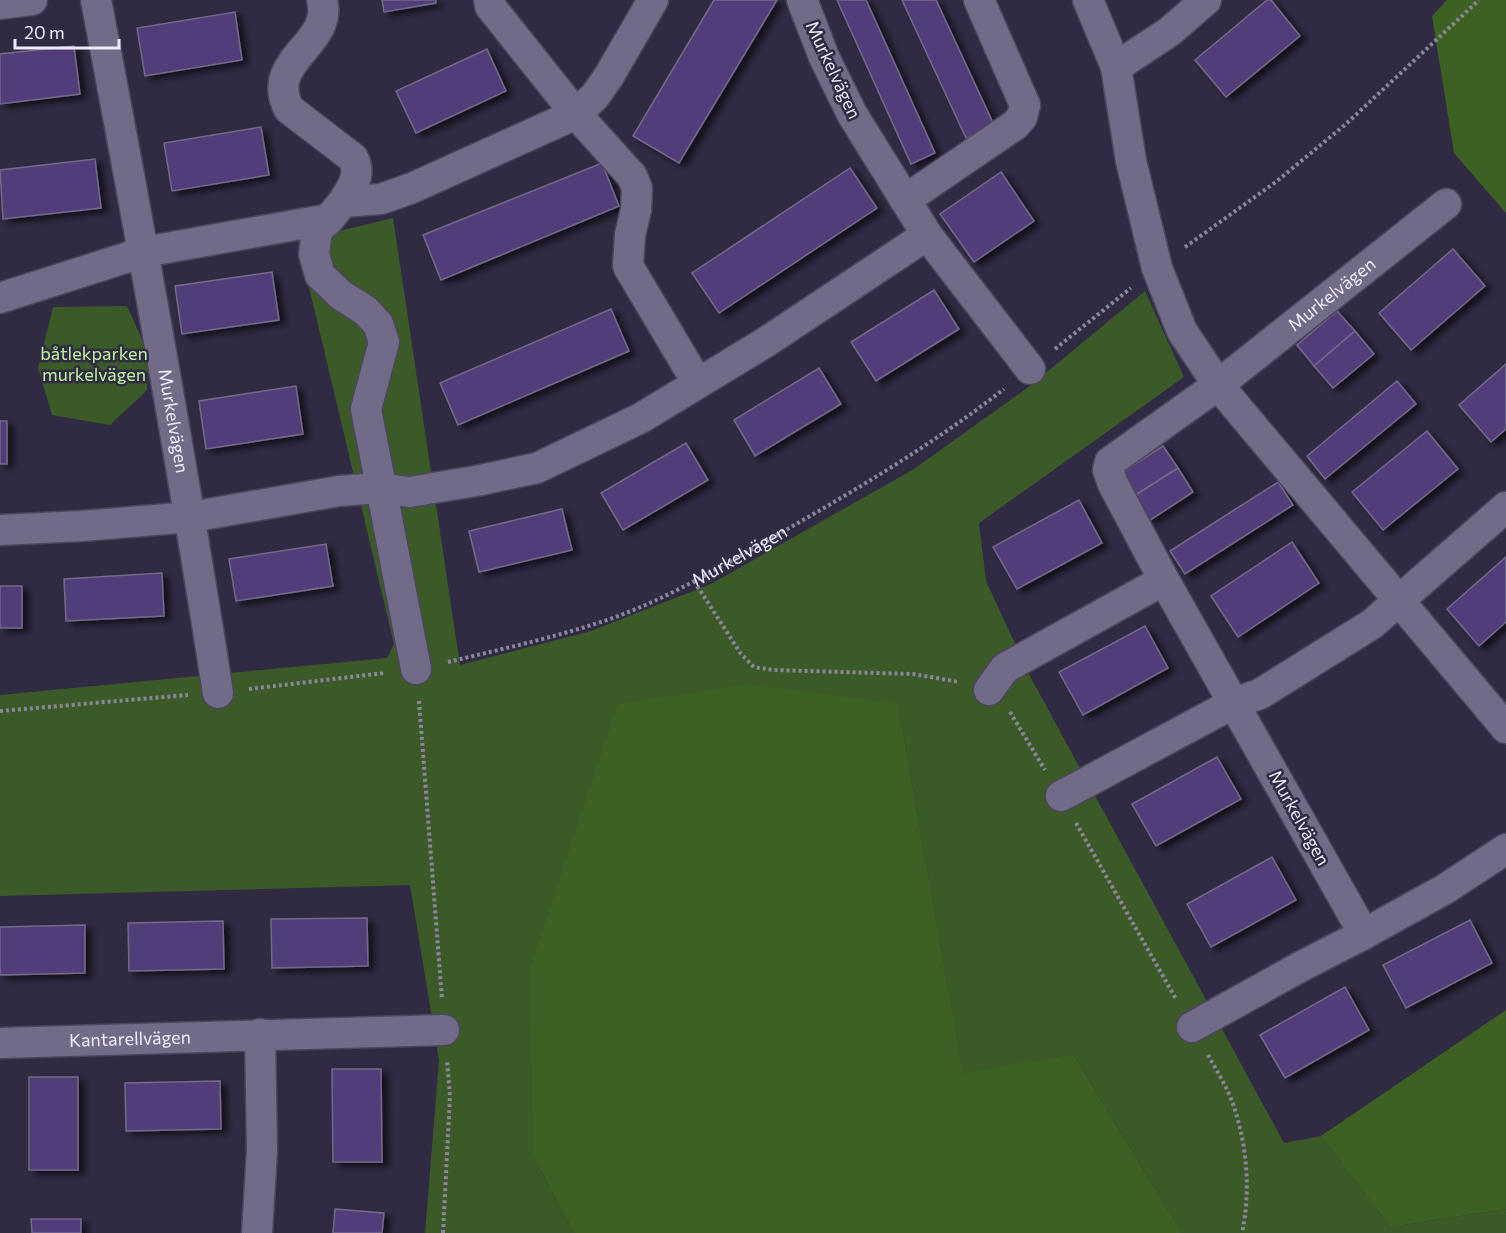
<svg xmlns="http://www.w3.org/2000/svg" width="1506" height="1233" viewBox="0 0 1506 1233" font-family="Commissioner,sans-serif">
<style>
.green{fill:#3c5a28}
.forest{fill:#3d6123}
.building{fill:#513e7a;stroke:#726b88;stroke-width:1.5;filter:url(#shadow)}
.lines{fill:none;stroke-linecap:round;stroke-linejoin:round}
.street-casing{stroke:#4c465c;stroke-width:33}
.path{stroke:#8c869c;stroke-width:4;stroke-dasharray:3 3;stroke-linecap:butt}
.street{stroke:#726b88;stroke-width:30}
.labels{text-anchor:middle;stroke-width:5;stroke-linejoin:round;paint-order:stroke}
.street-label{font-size:18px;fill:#efebfc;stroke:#312a43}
.park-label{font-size:18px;fill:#bff69d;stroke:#312a43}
</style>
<defs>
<filter id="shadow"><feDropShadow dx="6" dy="4" stdDeviation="3" flood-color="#0009"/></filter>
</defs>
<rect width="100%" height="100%" fill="#312a43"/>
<!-- green -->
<g class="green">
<path d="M 393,218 L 460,665 L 591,631 L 711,584 L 914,469 L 1030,386 L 1145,291 L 1184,377 L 979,523 L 986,581 L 1031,678 L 1284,1143 L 1321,1136 L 1390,1227 L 1506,1209 L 1506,1233 L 1182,1233 L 1073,1054 L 963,1074 L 898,704 L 533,1156 L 574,1233 L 425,1233 L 439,1060 L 410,885 L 0,896 L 0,695 L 387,658 L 394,644 L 298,241 Z"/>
<path d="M 127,306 L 148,353 L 147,390 L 110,425 L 52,415 L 38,368 L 53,307 Z"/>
</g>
<!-- forest -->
<g class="forest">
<path d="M 1447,0 L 1506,0 L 1506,213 L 1454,153 L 1432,16 Z"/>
<path d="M 748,684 L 898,704 L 963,1073 L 1073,1054 L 1182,1233 L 574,1233 L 533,1156 L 530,968 L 618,704 Z"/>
<path d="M 1506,1010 L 1506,1209 L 1390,1227 L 1321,1136 Z"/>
</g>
<!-- building -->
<g class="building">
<path d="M 382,0 L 436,0 L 436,3 L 384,12 Z"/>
<path d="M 714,0 L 777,0 L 679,163 L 633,136 Z"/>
<path d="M 837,0 L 866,0 L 935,153 L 911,164 Z"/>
<path d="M 902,0 L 936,0 L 994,125 L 966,138 Z"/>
<path d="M 1267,0 L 1271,0 L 1300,36 L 1226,97 L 1195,60 Z"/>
<path d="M 235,12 L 242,60 L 145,76 L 137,28 Z"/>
<path d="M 74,46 L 80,94 L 0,104 L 0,54 Z"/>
<path d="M 487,49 L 506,91 L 416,133 L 396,91 Z"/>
<path d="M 261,127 L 269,175 L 172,191 L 164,143 Z"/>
<path d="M 95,159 L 101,208 L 3,219 L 0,170 Z"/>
<path d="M 602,163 L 619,206 L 441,280 L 423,235 Z"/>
<path d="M 850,168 L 877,208 L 719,313 L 692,273 Z"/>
<path d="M 1001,172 L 1034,221 L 974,262 L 940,214 Z"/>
<path d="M 1453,249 L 1485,286 L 1411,350 L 1379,313 Z"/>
<path d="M 272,272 L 279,320 L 182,334 L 175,286 Z"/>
<path d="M 934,290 L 959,329 L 876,381 L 851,342 Z"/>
<path d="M 611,309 L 629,351 L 458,425 L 440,383 Z"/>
<path d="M 1337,311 L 1355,331 L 1314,366 L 1297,345 Z"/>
<path d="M 1355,331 L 1374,354 L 1333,388 L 1314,366 Z"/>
<path d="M 1506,364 L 1506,429 L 1491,442 L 1459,405 Z"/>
<path d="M 819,368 L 841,404 L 755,456 L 734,420 Z"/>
<path d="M 1397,381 L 1416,404 L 1325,479 L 1307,456 Z"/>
<path d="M 296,386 L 303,434 L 206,449 L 199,401 Z"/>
<rect x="0" y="421" width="7" height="43"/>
<path d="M 1427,431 L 1458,469 L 1383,530 L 1352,492 Z"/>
<path d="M 686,443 L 708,480 L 623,530 L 601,493 Z"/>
<path d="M 1163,446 L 1178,468 L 1134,496 L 1119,474 Z"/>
<path d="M 1178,468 L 1193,492 L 1149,521 L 1134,496 Z"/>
<path d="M 1278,482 L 1293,505 L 1185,574 L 1170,551 Z"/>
<path d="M 1079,500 L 1102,543 L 1017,589 L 993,547 Z"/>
<path d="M 562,509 L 572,550 L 479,572 L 469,531 Z"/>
<path d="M 1292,542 L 1319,583 L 1238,637 L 1211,596 Z"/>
<path d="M 326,544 L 333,586 L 236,601 L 229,559 Z"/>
<path d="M 1506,557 L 1506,622 L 1479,646 L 1447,609 Z"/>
<path d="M 162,573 L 164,616 L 66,621 L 64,579 Z"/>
<rect x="0" y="586" width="22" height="42"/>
<path d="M 1145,626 L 1168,668 L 1083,715 L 1059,672 Z"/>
<path d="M 1217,757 L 1241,799 L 1156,846 L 1132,804 Z"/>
<path d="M 1272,857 L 1296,900 L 1211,947 L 1187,904 Z"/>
<path d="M 367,918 L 368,966 L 272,968 L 271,919 Z"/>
<path d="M 1470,920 L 1492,963 L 1406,1008 L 1383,965 Z"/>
<path d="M 223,921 L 224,969 L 129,971 L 128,923 Z"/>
<path d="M 85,925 L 85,973 L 0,975 L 0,927 Z"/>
<path d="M 1345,987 L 1369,1030 L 1285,1078 L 1260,1035 Z"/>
<path d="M 332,1069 L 381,1069 L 382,1162 L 333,1162 Z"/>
<rect x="29" y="1077" width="49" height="93"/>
<path d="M 220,1081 L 221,1129 L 126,1131 L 125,1083 Z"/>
<path d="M 335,1209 L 384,1213 L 382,1233 L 333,1233 Z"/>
<path d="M 31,1219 L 81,1219 L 81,1233 L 32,1233 Z"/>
</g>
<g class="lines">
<!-- street casing -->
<g class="street-casing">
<g id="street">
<path id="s2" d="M 96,0 C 140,230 182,461 218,693"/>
<path d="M 322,0 C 334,45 263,60 289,109 L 353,158 C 362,175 352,187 343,202"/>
<path d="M 489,0 L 490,6 L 576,114 L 632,176 L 637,188 L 636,210 L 630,235 L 628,266 L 697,382"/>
<path d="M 1088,0 L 1116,67 L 1131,161 L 1157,268 L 1182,331 L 1218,385 L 1506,728"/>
<path d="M 0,4 L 32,0"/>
<path d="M 1116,67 L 1169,32 L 1206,0"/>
<path d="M 905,200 L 1015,125 L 1022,117 L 1025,105 L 979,0"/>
<path d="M 329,219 L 317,231 L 314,254 L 320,275 L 341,295 L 366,311 L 378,324 L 384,342 L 366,409 L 416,669"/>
<path d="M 927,235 L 1030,369"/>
<path d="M 0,298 L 144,252 L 329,219 L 343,202 L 381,199 L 412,188 L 576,114 L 595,96 L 609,76 L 653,0"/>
<path d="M 0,530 L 82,526 L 191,517 L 339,491 L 380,488 L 409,492 L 476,481 L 537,468 L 641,418 L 766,342 L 927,235 L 852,114 L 824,57 L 802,0"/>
<path d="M 989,690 L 1005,668 L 1164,580"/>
<path d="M 1061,796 L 1234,703 L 1260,694 L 1372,624 L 1506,507"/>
<path d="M 1364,934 L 1445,889 L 1506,849"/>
<path id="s3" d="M 1192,1027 L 1300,967 L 1364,934 L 1164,580 L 1113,484 L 1108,470 L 1110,462 L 1218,385 L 1446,204"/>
<path id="s4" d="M 0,1043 L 444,1030"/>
<path d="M 257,1233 L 262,1150 L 260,1034"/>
</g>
</g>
<!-- path -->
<g class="path">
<path d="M 1185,247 L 1277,181 L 1346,124 L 1479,0"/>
<path d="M 1055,349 L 1131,288"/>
<path d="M 694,581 L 741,654 L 754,667 L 773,670 L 913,674 L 959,682"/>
<path id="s1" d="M 448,662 C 502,649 557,637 610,619 C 667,599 720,567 772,538 C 852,492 931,446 1004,389"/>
<path d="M 249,689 L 384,673"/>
<path d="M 419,701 L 442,999"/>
<path d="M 0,711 L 188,695"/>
<path d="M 1010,712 L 1045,770"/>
<path d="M 1076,823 L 1176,999"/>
<path d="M 1208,1055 C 1217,1071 1227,1087 1233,1104 C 1247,1144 1251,1192 1242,1233"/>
<path d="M 443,1233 L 450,1096 L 447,1060"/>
</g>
<!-- street -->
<use href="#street" class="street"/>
</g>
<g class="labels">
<!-- street labels -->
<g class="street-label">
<text transform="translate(833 70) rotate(65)" y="6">Murkelvägen</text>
<text dy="6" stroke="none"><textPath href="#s3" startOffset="1012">Murkelvägen</textPath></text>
<text dy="6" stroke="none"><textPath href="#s2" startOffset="428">Murkelvägen</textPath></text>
<text dy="6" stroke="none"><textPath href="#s1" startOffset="312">Murkelvägen</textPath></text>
<text transform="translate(1299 818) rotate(61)" y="6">Murkelvägen</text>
<text dy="6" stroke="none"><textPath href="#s4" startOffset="130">Kantarellvägen</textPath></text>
</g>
<!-- park labels -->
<g class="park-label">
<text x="94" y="360">båtlekparken<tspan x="94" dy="21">murkelvägen</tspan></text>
</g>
</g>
<!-- scale -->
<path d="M15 39v9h104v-9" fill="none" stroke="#efebfc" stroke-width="3"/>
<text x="24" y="39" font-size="18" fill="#efebfc" stroke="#312a43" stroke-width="4.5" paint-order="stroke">20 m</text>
</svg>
